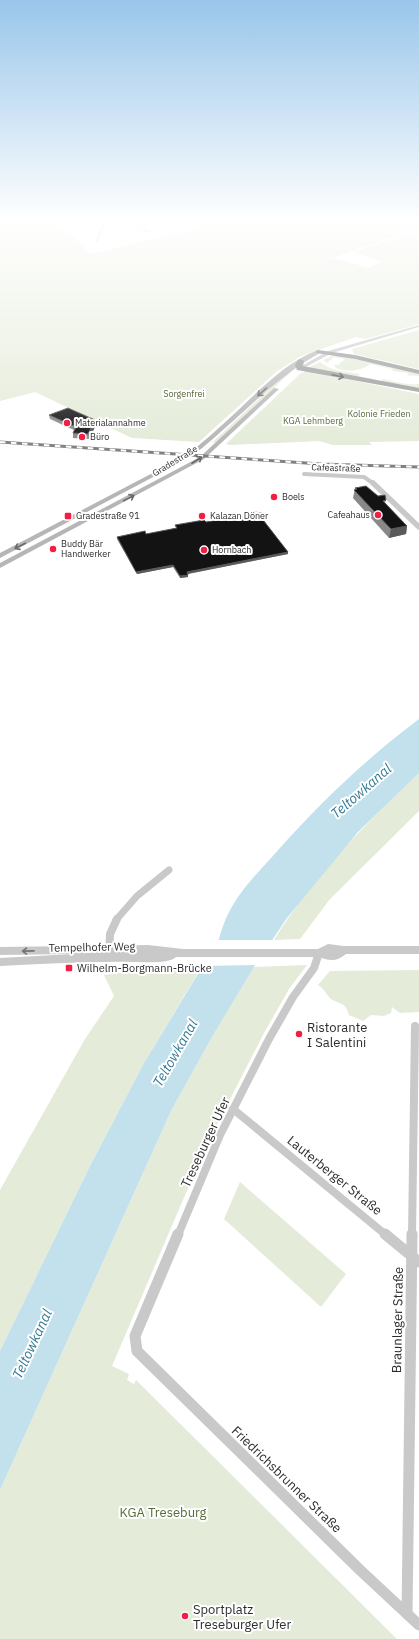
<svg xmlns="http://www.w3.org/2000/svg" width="419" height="1639" viewBox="0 0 419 1639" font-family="'IBM Plex Sans',sans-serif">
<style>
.green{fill:#e4ebd8}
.water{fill:#c2e1ed}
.pier{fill:#fff}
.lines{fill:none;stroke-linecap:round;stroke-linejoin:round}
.minor-far5{stroke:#c9c9c9;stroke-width:3}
.minor-far4{stroke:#c9c9c9;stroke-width:4}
.minor-far3{stroke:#c9c9c9;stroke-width:5.5}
.minor-far2{stroke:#c9c9c9;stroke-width:7}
.minor-far1{stroke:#c9c9c9;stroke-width:8}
.minor{stroke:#c9c9c9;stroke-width:11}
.tertiary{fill:#c9c9c9;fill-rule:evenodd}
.secondary{fill:#b6b6b6;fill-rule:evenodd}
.motorway{fill:#939393;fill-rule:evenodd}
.rail-casing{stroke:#818181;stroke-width:3}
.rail{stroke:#fff;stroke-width:2;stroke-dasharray:5.5;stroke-linecap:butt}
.wall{fill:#898989}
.shaded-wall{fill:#5a5a5a}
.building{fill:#131313;stroke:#5a5a5a}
.oneway{stroke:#505050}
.oneway2{stroke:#6a6a6a}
.oneway3{stroke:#737373}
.poi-dot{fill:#f41d45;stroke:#fff;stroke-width:1.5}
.labels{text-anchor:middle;stroke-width:4;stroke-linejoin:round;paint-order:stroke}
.far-park-label{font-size:9px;fill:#556b36;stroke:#fff}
.far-poi-label{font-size:9px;fill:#2c2c2c;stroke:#fff;text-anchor:start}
.far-street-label{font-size:9px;fill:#2c2c2c;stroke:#fff}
.street-label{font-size:11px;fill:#2c2c2c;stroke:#fff}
.poi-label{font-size:11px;fill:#2c2c2c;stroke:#fff;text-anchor:start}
.near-poi-label{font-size:13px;fill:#2c2c2c;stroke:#fff;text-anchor:start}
.near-street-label{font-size:13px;fill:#2c2c2c;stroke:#fff}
.near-park-label{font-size:13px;fill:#556b36;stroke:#fff}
.near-water-label{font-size:14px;font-style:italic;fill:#347a94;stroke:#fff}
</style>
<rect width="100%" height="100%" fill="#fff"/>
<!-- green -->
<g class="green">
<path d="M 20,220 L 44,220 L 74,237 L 91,254 L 230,220 L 419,220 L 419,228 L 307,267 L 336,258 L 368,268 L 383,262 L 354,252 L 419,230 L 419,324 L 366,339 L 356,337 L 301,356 L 276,372 L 199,442 L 132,438 L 35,392 L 0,401 L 0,227 Z"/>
<path d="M 419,330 L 419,369 L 354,354 L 352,349 Z"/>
<path d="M 332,356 L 341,356 L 419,373 L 419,376 L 407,375 L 409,373 L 392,371 L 393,369 L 370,364 C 362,371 346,373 336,368 L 334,365 L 338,365 L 345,359 L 334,357 L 327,363 L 323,360 Z"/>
<path d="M 320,362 C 333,372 344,371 360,374 L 358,376 L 381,381 L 383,379 C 393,381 409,386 419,384 L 419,389 L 311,369 L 310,367 Z"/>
<path d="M 293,370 L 216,442 L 212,443 L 281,378 Z"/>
<path d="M 307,371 L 419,394 L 419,441 L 369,442 L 372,445 L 333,445 L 319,441 L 230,445 L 226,444 L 301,373 Z"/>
<path d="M 419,773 L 419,811 L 330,899 L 300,939 L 274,940 C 313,877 366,823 419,773 Z"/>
<path d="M 307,965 L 289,989 L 264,1033 L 206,1146 L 112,1366 L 129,1374 L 127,1380 L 134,1384 L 136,1380 L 397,1639 L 0,1639 L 0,1490 L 171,1111 L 212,1037 L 254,967 Z"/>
<path d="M 174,966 L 202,966 L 144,1063 L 90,1166 L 0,1351 L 0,1190 L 85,1039 L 114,996 L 104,975 Z"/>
<path d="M 419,970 L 419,1012 L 400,1013 L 392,1007 L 391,1013 L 384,1016 L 371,1015 L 363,1021 L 349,1015 C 345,1001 340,1005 331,999 C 327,996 326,990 318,985 L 330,971 Z"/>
<path d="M 240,1182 L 346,1274 L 321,1307 L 224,1219 Z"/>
</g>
<!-- water -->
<path class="water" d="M 419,719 L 419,773 L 358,832 L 287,918 L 254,967 L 212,1037 L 171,1111 L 0,1490 L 0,1351 L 90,1166 L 144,1063 L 219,939 C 230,898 252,880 279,849 C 322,801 367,758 419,719 Z"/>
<!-- pier -->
<path class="pier" d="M 216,940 L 276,940 L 258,965 L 200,966 Z"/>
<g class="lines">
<!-- minor-far5 -->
<g class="minor-far5">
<path d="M 124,220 L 148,232"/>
<path d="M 0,225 L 18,220"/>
<path d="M 135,226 L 161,220"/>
<path d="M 97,241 L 105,220"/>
</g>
<!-- minor-far4 -->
<path class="minor-far4" d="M 304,474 L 364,477 L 374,484"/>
<!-- minor-far3 -->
<path class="minor-far3" d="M 373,483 L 419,527"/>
<!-- minor-far2 -->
<path class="minor-far2" d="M 116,920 L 137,896 L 169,870"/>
<!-- minor-far1 -->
<g class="minor-far1">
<path d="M 109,955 L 110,934 L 117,919"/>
<path d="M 233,1109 L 386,1235"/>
<path d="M 178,1235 L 220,1135 L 269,1039 L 293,997 L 314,968 L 319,953"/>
<path d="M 412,1235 L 415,1026"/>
</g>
<!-- minor -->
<g class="minor">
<path d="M 178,1234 L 135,1336 L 137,1351 L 360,1570 L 419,1625"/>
<path d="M 385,1234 L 419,1262"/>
<path d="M 407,1614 L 412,1234"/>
</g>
<!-- tertiary -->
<g class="tertiary">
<path d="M 419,325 L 419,327 L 332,353 L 302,369 L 298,368 L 328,351 Z"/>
<path d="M 328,944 L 344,946 L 419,946 L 419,954 L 346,954 C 336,962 330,961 319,957 L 176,957 C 169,964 146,962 135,962 C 90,961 45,964 0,966 L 0,958 L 74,954 L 0,955 L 0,947 L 148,945 L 183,949 L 318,949 Z"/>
</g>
<!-- secondary -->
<g class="secondary">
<path d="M 318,350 L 321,352 L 320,353 C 271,380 235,423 191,457 L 0,558 L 0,553 L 187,455 C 203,442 218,429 233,415 C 258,392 285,362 318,350 Z"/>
<path d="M 274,388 L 279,389 L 204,459 L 0,568 L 0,563 L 200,457 Z"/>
</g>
<!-- motorway -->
<g class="motorway">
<path d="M 318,350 L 355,355 L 419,370 L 419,374 L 355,359 L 316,353 L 316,351 Z"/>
<path d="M 300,359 L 304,361 L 303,366 L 419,388 L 419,392 L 297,370 L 295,365 L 298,360 Z"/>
</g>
<!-- rail casing -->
<g class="rail-casing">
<path id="rail" d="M 0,442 L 321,464 L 419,467"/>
</g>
<!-- rail -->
<use href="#rail" class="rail"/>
</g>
<!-- wall -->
<g class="wall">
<path d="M 49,415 L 96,425 L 89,439 L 73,438 L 73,433 L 74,430 L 50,419 Z"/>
<path d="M 355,488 L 378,496 L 386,500 L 385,503 L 407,526 L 406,534 L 389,538 L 353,498 Z"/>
<path d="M 262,513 L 262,516 L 261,517 L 288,552 L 288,554 L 188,574 L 188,577 L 180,578 L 173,567 L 137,574 L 117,539 L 117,537 L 146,534 L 176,528 L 175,525 L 206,522 Z"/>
</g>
<!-- shaded-wall -->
<g class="shaded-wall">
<path d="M 95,420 L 96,425 L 89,439 L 88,434 Z"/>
<path d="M 407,526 L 406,534 L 389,538 L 391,529 Z"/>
<path d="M 288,552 L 288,554 L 187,574 L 187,572 Z"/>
<path d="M 173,565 L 173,567 L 137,574 L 136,572 Z"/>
<path d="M 188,575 L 188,577 L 180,578 L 180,576 Z"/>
</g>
<!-- building -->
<g class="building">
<path d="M 68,408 L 95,420 L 88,434 L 73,433 L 76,427 L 49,415 Z"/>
<path d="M 366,486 L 378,496 L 385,495 L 386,500 L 383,501 L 407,526 L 391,529 L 354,490 L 357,489 L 355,488 Z"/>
<path d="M 254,512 L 262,513 L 260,516 L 288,552 L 187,572 L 188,575 L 180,576 L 173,565 L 136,572 L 117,537 L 145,531 L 146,534 L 177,528 L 175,525 L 204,520 L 206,522 L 252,514 Z"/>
</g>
<!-- one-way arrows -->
<defs><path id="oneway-shaft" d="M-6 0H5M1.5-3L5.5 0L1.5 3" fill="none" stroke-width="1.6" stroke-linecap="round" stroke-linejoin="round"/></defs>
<use class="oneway" href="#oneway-shaft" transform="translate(338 376) rotate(12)"/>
<g class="oneway2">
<use href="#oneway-shaft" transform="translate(262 392) rotate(138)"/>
<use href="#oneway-shaft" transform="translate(197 460) rotate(-33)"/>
<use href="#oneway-shaft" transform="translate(129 498) rotate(-28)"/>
<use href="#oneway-shaft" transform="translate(20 546) rotate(153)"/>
</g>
<use class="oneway3" href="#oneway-shaft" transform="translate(28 951) rotate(179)"/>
<!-- sky -->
<linearGradient id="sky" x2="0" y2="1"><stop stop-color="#99c6ea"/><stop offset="0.49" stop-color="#fff"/><stop offset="1" stop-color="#fff" stop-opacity="0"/></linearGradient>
<rect width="419" height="449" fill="url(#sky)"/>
<!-- markers -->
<g class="poi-dot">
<circle cx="67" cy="423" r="4"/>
<circle cx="82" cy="437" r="4"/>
<circle cx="274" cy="497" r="4"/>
<circle cx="378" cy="515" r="4"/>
<rect x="64" y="512" width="8" height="8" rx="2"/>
<circle cx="202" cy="516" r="4"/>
<circle cx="53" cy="549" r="4"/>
<circle cx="204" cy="550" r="4"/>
<rect x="65" y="964" width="8" height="8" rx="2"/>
<circle cx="299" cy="1034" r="4"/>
<circle cx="185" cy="1616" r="4"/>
</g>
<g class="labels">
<!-- far-park labels -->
<g class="far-park-label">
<text x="184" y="397">Sorgenfrei</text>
<text x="379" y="417">Kolonie Frieden</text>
<text x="313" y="424">KGA Lehmberg</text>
</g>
<!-- far-poi labels -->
<g class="far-poi-label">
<text x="75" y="426">Materialannahme</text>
<text x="90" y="440">Büro</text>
<text x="282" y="500">Boels</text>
<text x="370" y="518" text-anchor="end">Cafeahaus</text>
<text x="76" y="519">Gradestraße 91</text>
<text x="210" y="519">Kalazan Döner</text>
<text x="61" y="547">Buddy Bär<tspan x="61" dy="10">Handwerker</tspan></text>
<text x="212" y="553">Hornbach</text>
</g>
<!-- far-street labels -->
<g class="far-street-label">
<text transform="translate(175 461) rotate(-31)" y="3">Gradestraße</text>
<text transform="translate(336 468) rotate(2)" y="3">Cafeastraße</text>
</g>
<!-- street labels -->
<g class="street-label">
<text transform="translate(92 947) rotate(-1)" y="4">Tempelhofer Weg</text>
</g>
<!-- poi labels -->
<g class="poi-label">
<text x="77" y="972">Wilhelm-Borgmann-Brücke</text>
</g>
<!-- near-poi labels -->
<g class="near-poi-label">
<text x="307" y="1032">Ristorante<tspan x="307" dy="15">I Salentini</tspan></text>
<text x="193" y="1614">Sportplatz<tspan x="193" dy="15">Treseburger Ufer</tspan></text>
</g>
<!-- near-street labels -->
<g class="near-street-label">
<text transform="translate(205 1142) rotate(-65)" y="5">Treseburger Ufer</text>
<text transform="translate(335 1175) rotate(39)" y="5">Lauterberger Straße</text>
<text transform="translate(397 1320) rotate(-89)" y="5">Braunlager Straße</text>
<text transform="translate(287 1479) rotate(44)" y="5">Friedrichsbrunner Straße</text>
</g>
<!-- near-park labels -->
<g class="near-park-label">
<text x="163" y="1517">KGA Treseburg</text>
</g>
<!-- near-water labels -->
<g class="near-water-label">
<text transform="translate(361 791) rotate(-41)" y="5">Teltowkanal</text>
<text transform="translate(175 1053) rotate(-60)" y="5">Teltowkanal</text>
<text transform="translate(32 1344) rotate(-65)" y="5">Teltowkanal</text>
</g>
</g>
</svg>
